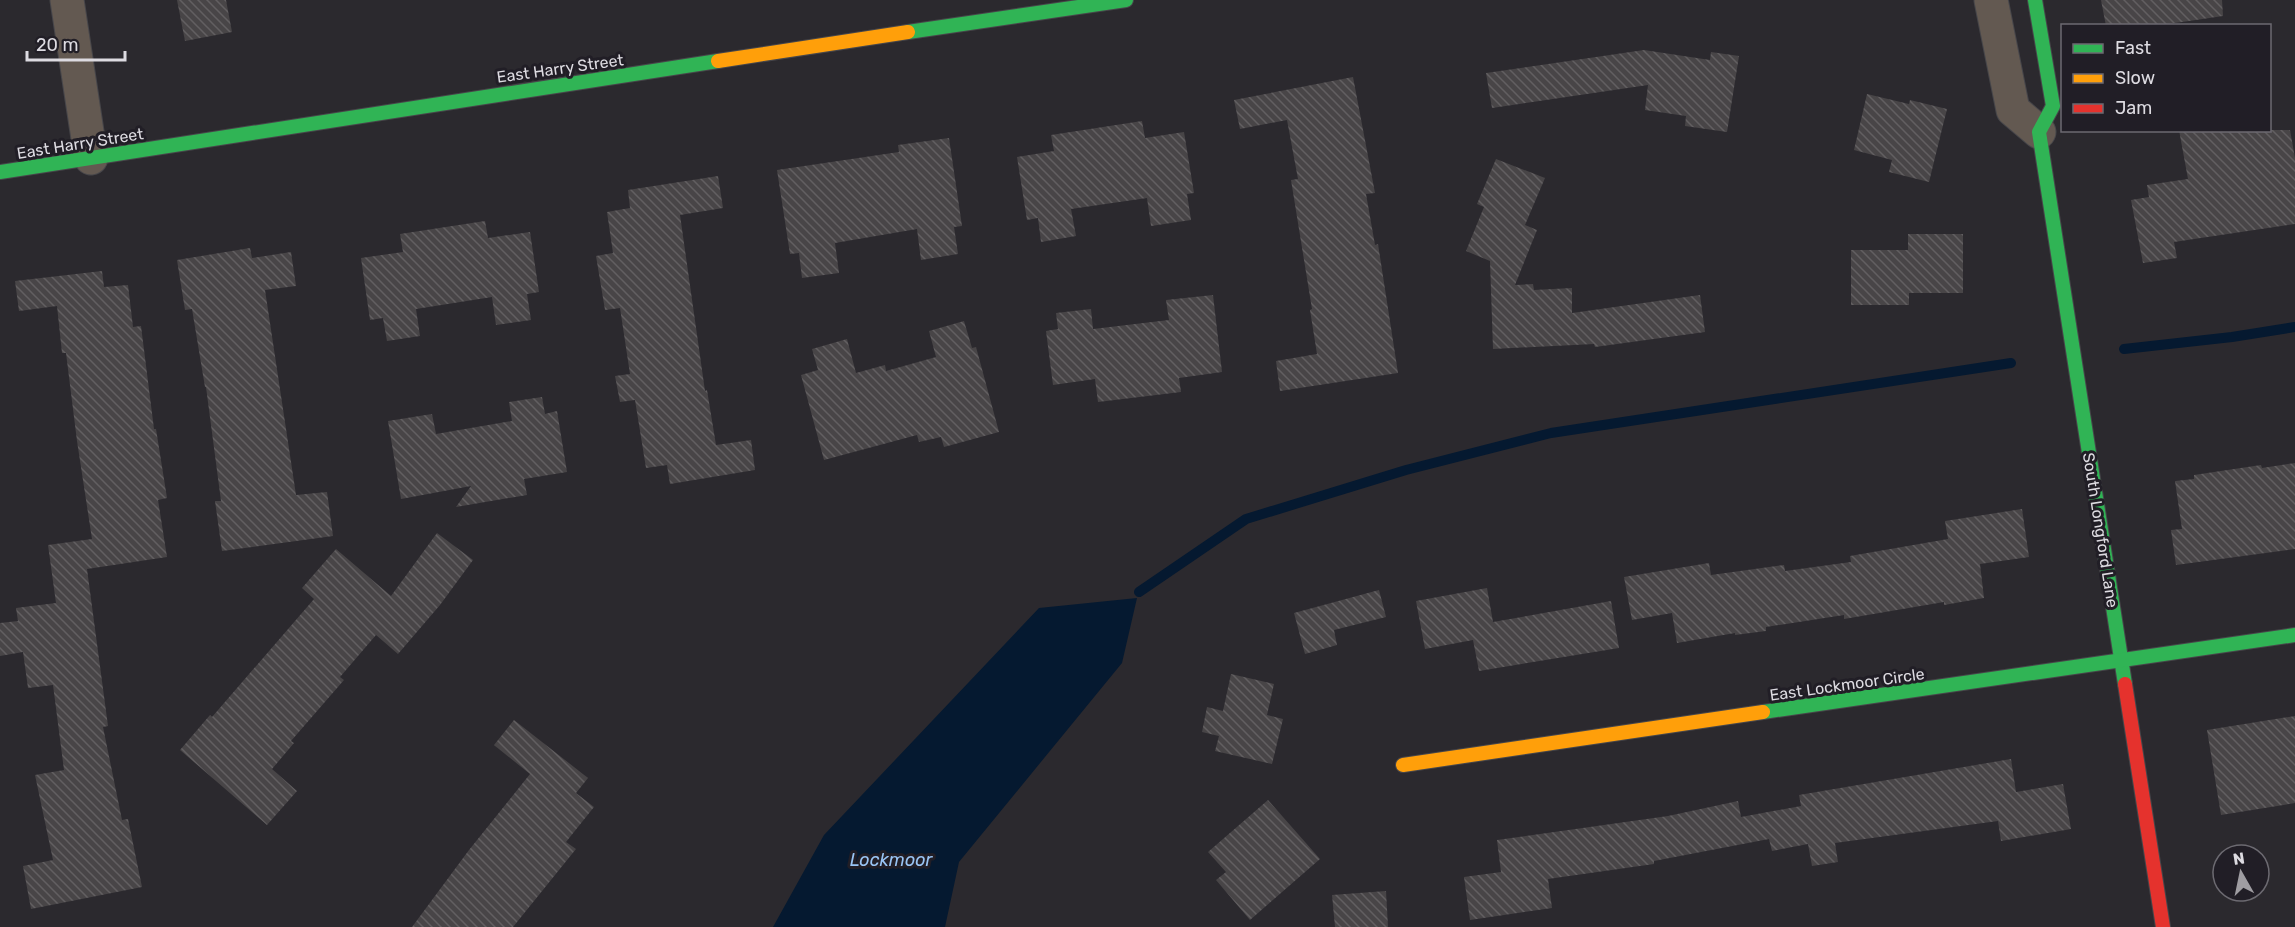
<svg xmlns="http://www.w3.org/2000/svg" width="2295" height="927" viewBox="0 0 2295 927" font-family="Rubik,sans-serif">
<style>
.water{fill:#051930}
.lines{fill:none;stroke-linecap:round;stroke-linejoin:round}
.stream{stroke:#051930;stroke-width:10}
.building{fill:url(#building-back-hatch)}
.street-casing{stroke:#47464a;stroke-width:35}
.fast-casing{stroke:#47464a;stroke-width:16}
.slow-casing{stroke:#47464a;stroke-width:16}
.jam-casing{stroke:#47464a;stroke-width:16}
.street{stroke:#635951;stroke-width:33}
.fast{stroke:#30b455;stroke-width:14}
.slow{stroke:#ff9f0a;stroke-width:14}
.jam{stroke:#e5322d;stroke-width:14}
.labels{text-anchor:middle;stroke-width:6;stroke-linejoin:round;paint-order:stroke}
.street-label{font-size:16px;fill:#dddbe1;stroke:#211e26}
.water-label{font-size:18px;font-style:italic;fill:#99c4f4;stroke:#211e26}
</style>
<defs>
<pattern id="building-back-hatch" width="6" height="6" patternUnits="userSpaceOnUse" patternTransform="scale(1.5)"><rect width="6" height="6" fill="#484547"/><path d="M-1 5l2 2M0 0l6 6M5-1l2 2" fill="none" stroke="#625f61"/></pattern>
</defs>
<rect width="100%" height="100%" fill="#2b292e"/>
<!-- water -->
<path class="water" d="M 1137,598 L 1122,663 L 959,862 L 945,927 L 773,927 L 824,835 L 1039,608 Z"/>
<g class="lines">
<!-- stream -->
<g class="stream">
<path d="M 2124,349 L 2232,337 L 2295,327"/>
<path d="M 1139,592 L 1246,519 L 1406,470 L 1551,433 L 2011,363"/>
</g>
</g>
<!-- building -->
<g class="building">
<path d="M 177,0 L 226,0 L 232,32 L 185,41 Z"/>
<path d="M 2101,0 L 2222,0 L 2223,16 L 2155,26 L 2106,26 Z"/>
<path d="M 1644,50 L 1710,60 L 1711,52 L 1739,56 L 1727,132 L 1685,126 L 1686,116 L 1645,110 L 1648,85 L 1492,108 L 1486,73 Z"/>
<path d="M 1353,77 L 1375,193 L 1366,194 L 1375,245 L 1378,244 L 1398,373 L 1280,391 L 1276,361 L 1317,354 L 1310,310 L 1312,309 L 1291,180 L 1298,179 L 1287,120 L 1240,129 L 1234,100 Z"/>
<path d="M 1867,94 L 1909,104 L 1910,100 L 1947,109 L 1929,182 L 1889,172 L 1892,160 L 1854,150 Z"/>
<path d="M 1142,121 L 1145,138 L 1184,132 L 1194,193 L 1187,194 L 1191,220 L 1151,226 L 1147,198 L 1071,209 L 1076,236 L 1041,242 L 1038,218 L 1027,220 L 1017,157 L 1054,151 L 1051,135 Z"/>
<path d="M 2179,130 L 2290,130 L 2295,158 L 2295,224 L 2174,242 L 2177,258 L 2143,263 L 2131,200 L 2149,197 L 2147,185 L 2188,179 Z"/>
<path d="M 949,138 L 962,226 L 954,227 L 958,254 L 921,260 L 917,229 L 835,243 L 839,273 L 802,278 L 799,253 L 790,254 L 777,170 L 899,152 L 898,145 Z"/>
<path d="M 1496,159 L 1545,178 L 1525,225 L 1537,230 L 1515,285 L 1533,284 L 1534,290 L 1572,288 L 1572,313 L 1700,295 L 1705,332 L 1595,347 L 1594,344 L 1493,349 L 1490,261 L 1466,251 L 1484,207 L 1477,204 Z"/>
<path d="M 718,176 L 723,208 L 680,215 L 705,391 L 707,390 L 716,445 L 751,440 L 755,470 L 670,484 L 667,465 L 646,468 L 635,400 L 620,402 L 615,376 L 630,374 L 620,308 L 605,310 L 596,256 L 613,253 L 607,212 L 630,208 L 628,190 Z"/>
<path d="M 485,221 L 488,238 L 530,232 L 539,292 L 527,294 L 531,320 L 496,325 L 492,297 L 416,309 L 420,336 L 387,341 L 383,318 L 370,320 L 361,258 L 403,252 L 400,234 Z"/>
<path d="M 1908,234 L 1963,234 L 1963,293 L 1909,293 L 1909,305 L 1851,305 L 1851,250 L 1908,250 Z"/>
<path d="M 250,248 L 252,258 L 291,252 L 296,286 L 265,290 L 296,495 L 327,492 L 333,536 L 222,551 L 215,501 L 221,501 L 206,387 L 205,387 L 192,309 L 185,310 L 177,260 Z"/>
<path d="M 102,271 L 104,287 L 128,285 L 133,327 L 141,326 L 154,429 L 156,429 L 167,498 L 158,500 L 167,557 L 87,569 L 108,726 L 103,727 L 122,820 L 128,819 L 142,887 L 31,909 L 23,866 L 53,860 L 35,775 L 64,770 L 53,685 L 28,688 L 23,652 L 0,656 L 0,623 L 18,621 L 16,608 L 56,603 L 48,545 L 92,539 L 77,441 L 66,353 L 62,353 L 57,306 L 19,311 L 15,281 Z"/>
<path d="M 1213,295 L 1222,372 L 1179,378 L 1181,392 L 1098,402 L 1095,379 L 1053,385 L 1046,331 L 1058,329 L 1056,313 L 1091,309 L 1093,329 L 1169,320 L 1166,300 Z"/>
<path d="M 964,321 L 972,348 L 976,347 L 999,432 L 944,447 L 941,437 L 919,442 L 917,435 L 824,460 L 801,375 L 818,370 L 812,349 L 847,339 L 856,373 L 885,365 L 886,371 L 936,357 L 929,331 Z"/>
<path d="M 542,397 L 545,414 L 557,411 L 567,472 L 524,479 L 527,495 L 456,507 L 471,486 L 401,499 L 388,421 L 432,414 L 436,434 L 512,421 L 509,402 Z"/>
<path d="M 2295,463 L 2295,549 L 2176,565 L 2171,530 L 2182,529 L 2175,481 L 2194,479 L 2194,475 L 2261,465 L 2262,468 Z"/>
<path d="M 2022,509 L 2029,557 L 1980,564 L 1984,598 L 1944,605 L 1944,602 L 1844,619 L 1844,615 L 1766,627 L 1766,631 L 1735,635 L 1735,633 L 1677,643 L 1672,613 L 1632,620 L 1624,577 L 1709,563 L 1711,575 L 1784,565 L 1785,571 L 1851,562 L 1850,556 L 1948,539 L 1945,521 Z"/>
<path d="M 437,533 L 473,560 L 440,605 L 398,654 L 376,635 L 340,677 L 344,680 L 291,741 L 294,743 L 272,769 L 297,791 L 267,825 L 180,750 L 210,715 L 212,717 L 314,599 L 302,588 L 336,549 L 391,596 Z"/>
<path d="M 1487,588 L 1493,622 L 1611,601 L 1619,648 L 1479,671 L 1473,640 L 1425,649 L 1416,601 Z"/>
<path d="M 1379,590 L 1386,617 L 1334,630 L 1337,645 L 1305,654 L 1294,613 Z"/>
<path d="M 1231,674 L 1274,684 L 1267,715 L 1283,719 L 1272,764 L 1215,751 L 1219,736 L 1202,732 L 1207,707 L 1223,711 Z"/>
<path d="M 2295,716 L 2295,803 L 2221,815 L 2207,730 Z"/>
<path d="M 514,720 L 588,778 L 576,793 L 594,807 L 566,842 L 576,849 L 513,927 L 412,927 L 469,850 L 530,774 L 494,745 Z"/>
<path d="M 2011,759 L 2016,792 L 2063,784 L 2071,829 L 2001,841 L 1998,821 L 1835,843 L 1838,862 L 1812,866 L 1808,844 L 1772,851 L 1769,839 L 1654,861 L 1654,864 L 1548,879 L 1552,908 L 1470,920 L 1464,877 L 1501,872 L 1497,840 L 1668,816 L 1738,801 L 1741,817 L 1801,806 L 1799,795 Z"/>
<path d="M 1268,800 L 1320,859 L 1250,920 L 1216,880 L 1226,872 L 1208,852 Z"/>
<path d="M 1386,891 L 1388,927 L 1335,927 L 1332,895 Z"/>
</g>
<g class="lines">
<!-- street casing -->
<g class="street-casing">
<g id="street">
<path d="M 67,0 L 91,158"/>
<path d="M 1991,0 L 2013,110 L 2039,132"/>
</g>
</g>
<!-- fast casing -->
<g class="fast-casing">
<g id="fast">
<path d="M 2035,0 L 2053,106 L 2039,132 L 2125,684"/>
<path d="M 908,32 L 1126,0"/>
<path d="M 0,172 L 718,61"/>
<path d="M 1763,712 L 2295,635"/>
</g>
</g>
<!-- slow casing -->
<g class="slow-casing">
<g id="slow">
<path d="M 718,61 L 908,32"/>
<path d="M 1403,765 L 1763,712"/>
</g>
</g>
<!-- jam casing -->
<g class="jam-casing">
<path id="jam" d="M 2125,684 L 2163,927"/>
</g>
<!-- street -->
<use href="#street" class="street"/>
<!-- fast -->
<use href="#fast" class="fast"/>
<!-- slow -->
<use href="#slow" class="slow"/>
<!-- jam -->
<use href="#jam" class="jam"/>
</g>
<g class="labels">
<!-- street labels -->
<g class="street-label">
<text transform="translate(560 68) rotate(-8)" y="6">East Harry Street</text>
<text transform="translate(80 143) rotate(-9)" y="6">East Harry Street</text>
<text transform="translate(2101 530) rotate(81)" y="6">South Longford Lane</text>
<text transform="translate(1847 684) rotate(-8)" y="6">East Lockmoor Circle</text>
</g>
<!-- water labels -->
<g class="water-label">
<text x="891" y="866">Lockmoor</text>
</g>
</g>
<!-- legend -->
<rect x="2061" y="24" width="210" height="108" fill="#211e26" stroke="#6c6a71" stroke-width="1.5"/>
<rect x="2073" y="44" width="30" height="9" fill="#30b455" stroke="#6c6a71" stroke-width="1.5"/>
<text x="2115" y="54" font-size="18" fill="#dddbe1">Fast</text>
<rect x="2073" y="74" width="30" height="9" fill="#ff9f0a" stroke="#6c6a71" stroke-width="1.5"/>
<text x="2115" y="84" font-size="18" fill="#dddbe1">Slow</text>
<rect x="2073" y="104" width="30" height="9" fill="#e5322d" stroke="#6c6a71" stroke-width="1.5"/>
<text x="2115" y="114" font-size="18" fill="#dddbe1">Jam</text>
<!-- north arrow -->
<g transform="translate(2241 873) rotate(351)"><circle r="28" fill="#211e26" stroke="#6c6a71" stroke-width="1.5"/>
<path d="M0-4.5L10 22L0 15L-10 22Z" fill="#9f9da2"/>
<text y="-9" font-size="16" font-weight="bold" text-anchor="middle" fill="#dddbe1">N</text>
</g>
<!-- scale -->
<path d="M27 51v9h98v-9" fill="none" stroke="#dddbe1" stroke-width="3"/>
<text x="36" y="51" font-size="18" fill="#dddbe1" stroke="#211e26" stroke-width="4.5" paint-order="stroke">20 m</text>
</svg>
